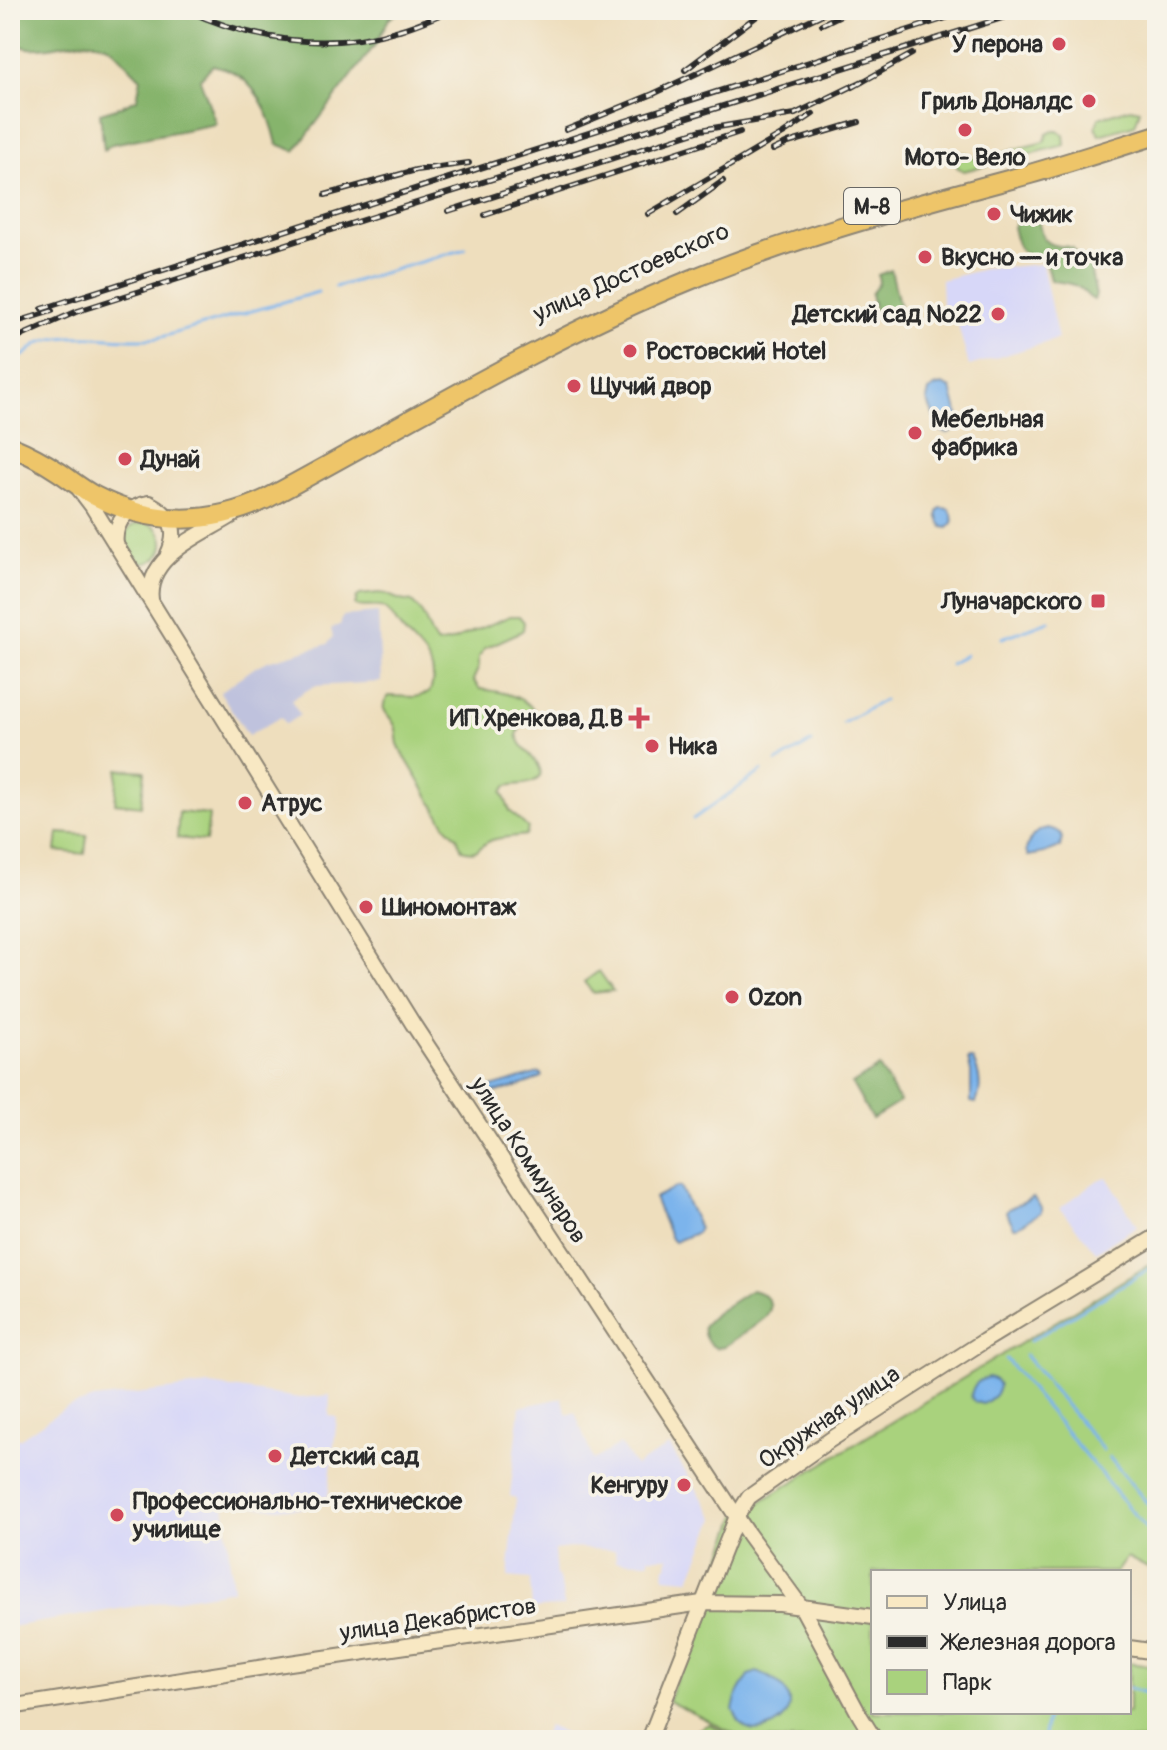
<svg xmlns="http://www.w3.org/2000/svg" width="1167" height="1750" viewBox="0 0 1167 1750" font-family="Pangolin,sans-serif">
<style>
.built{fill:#d7d7f8}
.industrial{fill:#bfc2dd}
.green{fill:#a9d27d;stroke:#6a7e54;stroke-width:2}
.forest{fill:#86b46c;stroke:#58704c;stroke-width:2}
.water{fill:#7bb4ec;stroke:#53708c;stroke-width:2}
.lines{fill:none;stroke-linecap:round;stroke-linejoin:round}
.stream{stroke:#7bb4ec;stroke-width:3}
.secondary-casing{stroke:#8c8474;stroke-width:18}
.highway-casing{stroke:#8c8474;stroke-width:22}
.secondary{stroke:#f8e8c3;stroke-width:14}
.highway{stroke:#eec569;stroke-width:18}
.rail-casing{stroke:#2b2b2b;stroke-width:6}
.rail{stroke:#f7f3e8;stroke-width:3;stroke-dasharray:9;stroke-linecap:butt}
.poi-dot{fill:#d1495b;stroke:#f7f3e8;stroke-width:3}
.labels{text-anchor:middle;stroke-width:7;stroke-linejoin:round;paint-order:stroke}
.shield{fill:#f7f3e8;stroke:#686764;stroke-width:2}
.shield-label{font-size:22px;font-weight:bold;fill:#2b2b2b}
.poi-label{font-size:24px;font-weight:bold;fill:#2b2b2b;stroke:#f7f3e8;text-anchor:start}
.street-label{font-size:24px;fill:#2b2b2b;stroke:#f7f3e8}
</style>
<rect width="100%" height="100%" fill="#f7f3e8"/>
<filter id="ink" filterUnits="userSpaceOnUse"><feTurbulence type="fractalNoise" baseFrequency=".0125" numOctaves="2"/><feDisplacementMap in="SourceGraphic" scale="16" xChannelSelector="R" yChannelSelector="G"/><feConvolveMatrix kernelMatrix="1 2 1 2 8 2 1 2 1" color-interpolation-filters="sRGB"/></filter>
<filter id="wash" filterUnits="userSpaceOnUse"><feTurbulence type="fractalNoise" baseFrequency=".006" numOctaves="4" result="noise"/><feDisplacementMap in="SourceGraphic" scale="32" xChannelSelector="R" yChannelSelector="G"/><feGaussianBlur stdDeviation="1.8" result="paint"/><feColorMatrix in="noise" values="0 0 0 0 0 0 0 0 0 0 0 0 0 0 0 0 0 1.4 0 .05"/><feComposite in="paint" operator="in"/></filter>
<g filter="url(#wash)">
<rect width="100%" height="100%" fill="#eedebd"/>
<!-- built -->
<g class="built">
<path d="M 1042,264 L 1058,339 L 969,366 L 957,321 L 943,324 L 941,280 L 984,269 Z"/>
<path d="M 1107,1177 L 1137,1226 L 1096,1252 L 1060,1208 L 1098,1180 Z"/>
<path d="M 210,1385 L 300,1398 L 330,1395 L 329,1416 L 337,1417 L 328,1497 L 305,1495 L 303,1509 L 254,1507 L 253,1501 L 224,1503 L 233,1590 L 10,1627 L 10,1440 L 21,1438 L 65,1408 L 94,1399 Z"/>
<path d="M 562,1398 L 568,1415 L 575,1412 L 593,1460 L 620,1444 L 635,1466 L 669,1446 L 715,1518 L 690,1579 L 664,1577 L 665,1566 L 667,1566 L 668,1557 L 649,1557 L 649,1562 L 616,1561 L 615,1550 L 569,1548 L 554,1550 L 556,1576 L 558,1576 L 562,1590 L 564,1606 L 532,1609 L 530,1579 L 508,1577 L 516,1498 L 510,1496 L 520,1407 Z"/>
<path d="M 547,1726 L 583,1740 L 542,1740 Z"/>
</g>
<!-- industrial -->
<path class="industrial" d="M 378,613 L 381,682 L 314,686 L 291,700 L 300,715 L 286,724 L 281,717 L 248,735 L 220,692 L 254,668 L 268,661 L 328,644 L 333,637 L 331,629 L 340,625 L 343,616 Z"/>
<!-- green -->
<g class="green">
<path d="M 1130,108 L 1140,110 L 1135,125 L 1099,135 L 1096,127 L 1099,118 Z"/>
<path d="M 1053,131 L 1059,131 L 1064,135 L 1065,145 L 968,170 L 964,171 L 957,167 L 956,160 L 962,153 L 968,154 L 975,159 L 1044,142 L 1047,134 Z"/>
<circle cx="143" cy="543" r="20"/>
<path d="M 379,593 L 386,594 L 400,600 L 412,602 C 428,617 426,629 437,644 L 451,641 L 510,616 L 519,616 L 524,622 L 523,630 L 520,632 L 485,648 L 479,657 L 479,667 L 473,680 L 480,689 C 500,692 520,694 534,710 L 533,717 L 520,728 L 517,735 C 519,741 520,742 523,747 C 530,756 553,774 532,782 C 525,785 515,784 507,786 L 502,792 L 510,811 L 528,828 L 526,835 C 515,837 504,836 492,840 C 478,845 481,856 462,850 L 457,837 L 446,826 L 399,747 C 396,740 398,733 395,726 C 390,713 376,711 389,696 L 415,697 L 429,693 C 443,663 418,649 401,629 C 396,623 392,613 385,609 C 376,603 364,610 355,605 L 357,597 L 360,595 Z"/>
<path d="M 118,769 L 145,771 L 141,806 L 115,803 Z"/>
<path d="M 179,812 L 209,815 L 206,841 L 177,838 Z"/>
<path d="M 58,833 L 87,835 L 85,854 L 56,851 Z"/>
<path d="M 599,971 L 613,991 L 593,993 L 584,982 Z"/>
<path d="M 1157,1260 L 1157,1573 L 1127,1557 L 1116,1572 L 873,1572 L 873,1712 L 1129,1712 L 1129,1663 L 1157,1667 L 1157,1740 L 747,1740 L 668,1701 L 737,1516 Z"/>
<path d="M 709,1724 L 741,1740 L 682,1740 L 683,1737 Z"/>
</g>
<!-- forest -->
<g class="forest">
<path d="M 10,10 L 405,10 L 390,17 L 375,45 L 295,151 L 277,144 C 271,117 258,85 231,71 C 226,68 219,67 213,65 L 200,79 L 216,124 L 112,144 L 104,150 L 100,113 L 120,107 L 137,99 L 141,78 C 134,72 115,50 110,47 C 84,33 55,51 28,48 C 22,47 16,44 10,42 Z"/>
<path d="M 1025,212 C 1046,215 1035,232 1047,242 C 1055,248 1065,245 1073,248 L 1077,255 L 1088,259 L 1096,295 L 1094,300 C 1086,297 1086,291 1078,287 C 1069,282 1060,283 1051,280 L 1048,268 L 1043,260 C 1019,252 1019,254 1013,227 L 1018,216 Z"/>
<path d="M 891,270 L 901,312 L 883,321 L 876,317 L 871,294 L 879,283 L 878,275 Z"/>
<path d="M 879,1067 L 900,1102 L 872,1119 L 852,1084 Z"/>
<path d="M 751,1290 C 764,1292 777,1303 766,1316 C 759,1325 734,1339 724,1347 L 716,1348 C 707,1343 702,1335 704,1325 L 716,1313 Z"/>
</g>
<!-- water -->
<g class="water">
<path d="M 942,385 L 951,389 L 960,422 L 960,427 L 948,433 L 943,432 L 939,429 L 927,400 L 929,391 L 935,387 Z"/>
<path d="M 941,508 L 949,509 L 952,514 L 953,523 L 948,528 L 943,527 C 938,521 935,513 941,508 Z"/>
<path d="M 1048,828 C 1054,829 1060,831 1062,838 L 1060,847 L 1044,853 L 1028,856 L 1026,850 C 1030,837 1035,831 1048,828 Z"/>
<path d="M 968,1059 L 972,1059 C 980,1073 982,1089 976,1103 L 971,1102 L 971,1072 Z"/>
<path d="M 539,1073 L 542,1074 L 542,1077 C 527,1084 507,1090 491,1093 L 488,1091 L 491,1087 Z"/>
<path d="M 680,1187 L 699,1228 L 696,1233 L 674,1242 L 671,1239 L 654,1198 L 674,1188 Z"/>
<path d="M 1033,1197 L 1041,1207 L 1041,1212 L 1017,1227 L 1014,1227 L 1006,1212 L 1008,1209 Z"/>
<path d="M 989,1377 L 996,1380 L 999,1385 C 998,1395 992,1398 983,1404 L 975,1402 L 971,1397 C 972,1385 978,1380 989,1377 Z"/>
<path d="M 757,1672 C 773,1677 796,1692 787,1713 C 781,1726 755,1737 743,1726 C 739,1723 736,1715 733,1710 L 736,1697 L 749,1675 Z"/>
</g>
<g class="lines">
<!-- stream -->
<g class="stream">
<path d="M 335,287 L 465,249"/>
<path d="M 10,362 C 16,359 22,357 27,353 C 33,349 35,344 42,342 C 80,330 120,343 158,338 L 318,292"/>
<path d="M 10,398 L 11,399"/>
<path d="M 1002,638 L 1049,621"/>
<path d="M 950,664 L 965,655"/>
<path d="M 843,723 L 884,700"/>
<path d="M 777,762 L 812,742"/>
<path d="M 693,819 L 762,771"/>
<path d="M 1030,1341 L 1157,1264"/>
<path d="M 1025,1355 L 1103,1450"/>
<path d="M 1006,1359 L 1157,1542"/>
<path d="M 1109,1457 L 1157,1515"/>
<path d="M 1129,1688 L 1157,1696"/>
<path d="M 1043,1740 L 1048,1712"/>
</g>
</g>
</g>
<g filter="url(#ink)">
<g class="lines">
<!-- secondary casing -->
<g class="secondary-casing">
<g id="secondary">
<path d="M 79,489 L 92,506 L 413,1024 L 748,1534 L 802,1608 L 860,1716 L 875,1740"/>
<path d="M 116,545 C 113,523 128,506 149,503 C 172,515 179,531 168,554"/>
<path d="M 151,600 C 145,555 202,535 233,515"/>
<path d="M 1129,1648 L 1157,1652"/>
<path d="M 10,1707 L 290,1663 L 702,1603 L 780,1604 L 873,1617"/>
<path d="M 649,1740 L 737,1516 L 749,1497 L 830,1440 L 984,1341 L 1157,1236"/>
</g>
</g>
<!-- highway casing -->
<g class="highway-casing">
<path id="highway" d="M 10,446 C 27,453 44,462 59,472 C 71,480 82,489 95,496 C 151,525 209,526 266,499 C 406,424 543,340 690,280 C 800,235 915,205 1030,174 C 1072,162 1115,148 1157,135"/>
</g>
<!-- secondary -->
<use href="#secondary" class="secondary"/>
<!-- highway -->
<use href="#highway" class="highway"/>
<!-- rail casing -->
<g class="rail-casing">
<g id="rail">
<path d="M 187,10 C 252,41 328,52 399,30 C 417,25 434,17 452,10"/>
<path d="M 822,24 L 851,10"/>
<path d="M 685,70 L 765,10"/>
<path d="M 853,87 L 912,54"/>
<path d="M 566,130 L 653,94 L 831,10"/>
<path d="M 773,150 L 788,143 L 859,122"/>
<path d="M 325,195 L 416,170 L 469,163"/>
<path d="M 448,211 L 701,130 L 795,114 L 863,81"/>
<path d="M 648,214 L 783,134 L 813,114"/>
<path d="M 677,214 L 723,181"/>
<path d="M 485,215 L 740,132"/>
<path d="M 42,309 L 971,10"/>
<path d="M 10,324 L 52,311"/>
<path d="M 10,341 L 78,311 L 315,235 L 1027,10"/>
</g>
</g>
<!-- rail -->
<use href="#rail" class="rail"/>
</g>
</g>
<!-- markers -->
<g class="poi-dot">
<circle cx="1059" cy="44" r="8"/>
<circle cx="1089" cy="101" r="8"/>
<circle cx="965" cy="130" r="8"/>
<circle cx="994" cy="214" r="8"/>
<circle cx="925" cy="257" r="8"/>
<circle cx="998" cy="314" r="8"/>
<circle cx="630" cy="351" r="8"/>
<circle cx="574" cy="386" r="8"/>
<circle cx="915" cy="433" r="8"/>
<circle cx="125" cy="459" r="8"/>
<rect x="1090" y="593" width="16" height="16" rx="4"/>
<path d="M635 706h8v8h8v8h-8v8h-8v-8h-8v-8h8z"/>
<circle cx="652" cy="746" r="8"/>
<circle cx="245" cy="803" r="8"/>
<circle cx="366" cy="907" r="8"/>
<circle cx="732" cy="997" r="8"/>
<circle cx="275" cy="1456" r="8"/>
<circle cx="684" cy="1485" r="8"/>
<circle cx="117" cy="1515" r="8"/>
</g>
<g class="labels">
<!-- shield labels -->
<rect class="shield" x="844" y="188" width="56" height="36" rx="6"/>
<g class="shield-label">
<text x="872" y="214">М-8</text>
</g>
<!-- poi labels -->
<g class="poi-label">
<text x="1043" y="52" text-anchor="end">У перона</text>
<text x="1073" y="109" text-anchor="end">Гриль Доналдс</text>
<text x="965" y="165" text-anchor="middle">Мото- Вело</text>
<text x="1010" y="222">Чижик</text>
<text x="941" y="265">Вкусно — и точка</text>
<text x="982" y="322" text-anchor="end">Детский сад №22</text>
<text x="646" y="359">Ростовский Hotel</text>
<text x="590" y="394">Щучий двор</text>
<text x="931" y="427">Мебельная<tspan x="931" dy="28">фабрика</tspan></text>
<text x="141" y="467">Дунай</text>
<text x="1082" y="609" text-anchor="end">Луначарского</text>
<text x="623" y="726" text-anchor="end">ИП Хренкова, Д.В</text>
<text x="668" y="754">Ника</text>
<text x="261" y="811">Атрус</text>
<text x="382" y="915">Шиномонтаж</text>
<text x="748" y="1005">Ozon</text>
<text x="291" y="1464">Детский сад</text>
<text x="668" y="1493" text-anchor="end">Кенгуру</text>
<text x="133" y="1509">Профессионально-техническое<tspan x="133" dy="28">училище</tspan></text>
</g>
<!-- street labels -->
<g class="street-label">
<text transform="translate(631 272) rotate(-24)" y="8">улица Достоевского</text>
<text transform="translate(529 1160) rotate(57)" y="8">улица Коммунаров</text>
<text transform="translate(829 1417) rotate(-34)" y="8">Окружная улица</text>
<text transform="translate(438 1619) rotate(-8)" y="8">улица Декабристов</text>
</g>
</g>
<!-- margin -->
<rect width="1167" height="1750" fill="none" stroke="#f7f3e8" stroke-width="40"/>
<!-- legend -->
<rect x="871" y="1570" width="260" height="144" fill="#f7f3e8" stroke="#a5a39c" stroke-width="2"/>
<rect x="887" y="1596" width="40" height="12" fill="#f8e8c3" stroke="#a5a39c" stroke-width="2"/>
<text x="943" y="1610" font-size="24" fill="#2b2b2b">Улица</text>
<rect x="887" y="1636" width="40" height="12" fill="#2b2b2b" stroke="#a5a39c" stroke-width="2"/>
<text x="943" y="1650" font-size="24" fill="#2b2b2b">Железная дорога</text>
<rect x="887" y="1670" width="40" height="24" fill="#a9d27d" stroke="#a5a39c" stroke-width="2"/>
<text x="943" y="1690" font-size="24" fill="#2b2b2b">Парк</text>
</svg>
